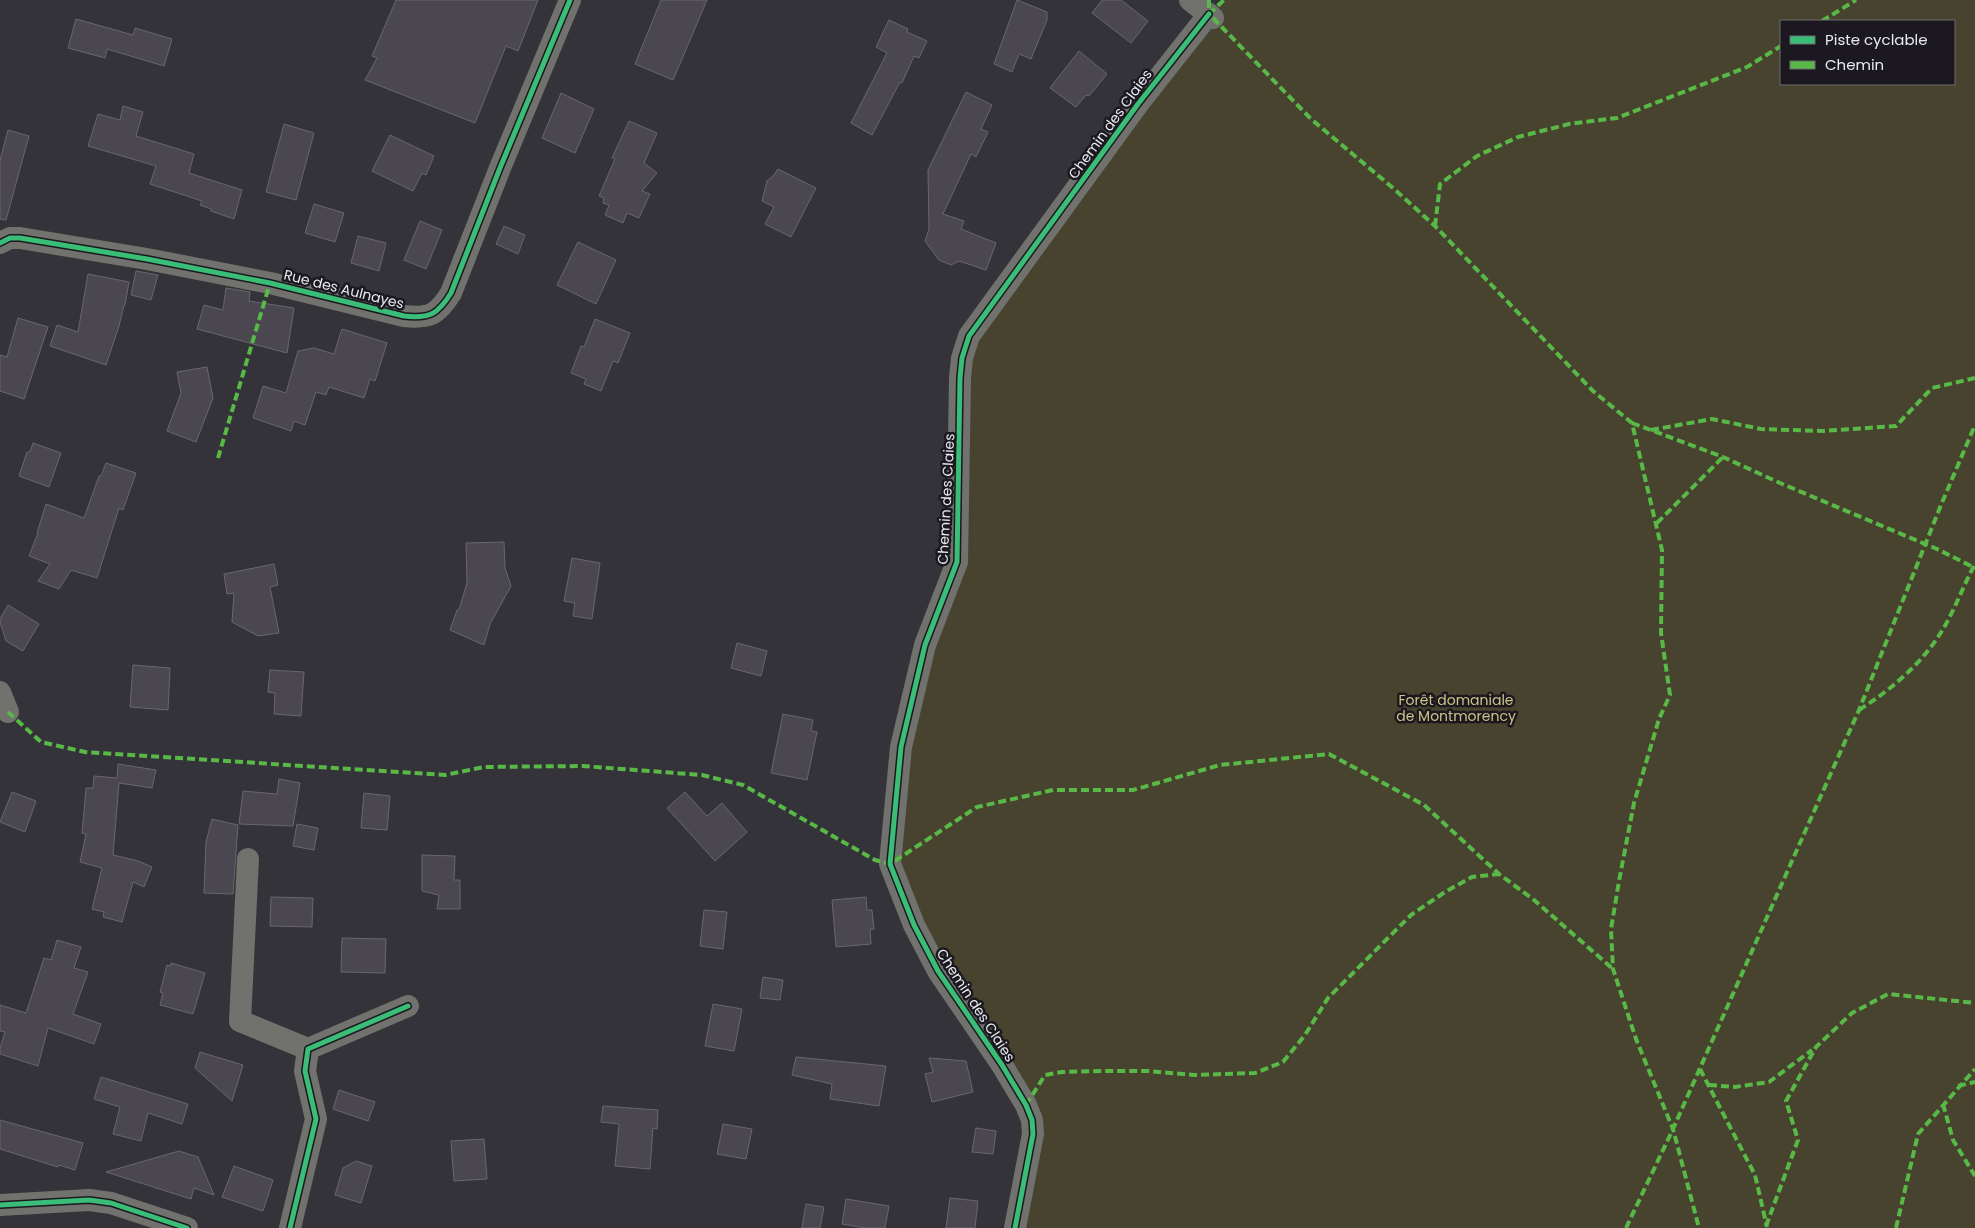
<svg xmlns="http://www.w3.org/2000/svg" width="1975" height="1228" viewBox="0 0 1975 1228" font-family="Poppins,sans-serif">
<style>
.green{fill:#47432f;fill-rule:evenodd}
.building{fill:#4a4751;stroke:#69676d}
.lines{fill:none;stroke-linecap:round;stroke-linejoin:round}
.street{stroke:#71716e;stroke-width:22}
.quiet{stroke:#58b947;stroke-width:4;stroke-dasharray:8 4;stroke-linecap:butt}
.cycleway-casing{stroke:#1b191f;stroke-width:8}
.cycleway{stroke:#3abd76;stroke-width:5}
.labels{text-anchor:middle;stroke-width:5;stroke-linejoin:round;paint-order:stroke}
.street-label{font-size:14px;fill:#eae8f0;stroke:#1b191f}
.park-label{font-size:14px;fill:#cdc287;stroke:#1b191f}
</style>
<rect width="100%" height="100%" fill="#35333a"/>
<!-- green -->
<path class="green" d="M 1222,0 L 1975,0 L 1975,1228 L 1015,1228 L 1033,1134 L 890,864 L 901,748 L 954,571 L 962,358 L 1194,33 ZM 1781,21 L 1954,21 L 1954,84 L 1781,84 Z"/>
<!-- building -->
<g class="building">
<path d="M 396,0 L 538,0 L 518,51 L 506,46 L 475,123 L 365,80 L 377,58 L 372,56 Z"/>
<path d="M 661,0 L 707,0 L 673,80 L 635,64 Z"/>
<path d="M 1017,0 L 1047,12 L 1047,20 L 1031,59 L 1019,54 L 1012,72 L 994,64 Z"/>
<path d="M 1102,0 L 1121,0 L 1148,21 L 1131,43 L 1092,13 Z"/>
<path d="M 76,19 L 133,35 L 135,28 L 172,39 L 164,66 L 107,49 L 105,58 L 68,48 Z"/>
<path d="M 889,20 L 908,29 L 907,32 L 927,41 L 919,58 L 914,56 L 902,83 L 900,82 L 872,135 L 851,123 L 887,53 L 876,47 Z"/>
<path d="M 1079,51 L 1107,74 L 1089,96 L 1086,95 L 1076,107 L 1050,88 Z"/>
<path d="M 966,92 L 992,105 L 981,129 L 988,132 L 976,157 L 971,154 L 943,214 L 964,221 L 961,229 L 996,243 L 986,270 L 959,261 L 951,265 L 939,260 L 925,241 L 929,229 L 928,170 Z"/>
<path d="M 561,93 L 594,109 L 575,153 L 542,138 Z"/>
<path d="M 123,106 L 143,112 L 136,136 L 194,154 L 189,173 L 242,190 L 234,219 L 211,211 L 211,209 L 200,205 L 202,201 L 150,184 L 156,166 L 88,146 L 98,114 L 120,120 Z"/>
<path d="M 629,121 L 657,133 L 644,163 L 657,173 L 642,191 L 650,194 L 639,218 L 627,213 L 623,223 L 605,215 L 609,205 L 603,203 L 604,198 L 599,196 L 615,159 L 612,158 Z"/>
<path d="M 284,124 L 314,133 L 296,200 L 266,192 Z"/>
<path d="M 8,130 L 29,136 L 6,220 L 0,219 L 0,160 Z"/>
<path d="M 390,135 L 434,156 L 426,175 L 422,173 L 413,191 L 372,171 Z"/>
<path d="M 778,169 L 816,188 L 791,237 L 765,224 L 774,207 L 762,201 L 767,181 L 774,175 Z"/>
<path d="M 314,204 L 344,213 L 335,242 L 305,233 Z"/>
<path d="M 420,221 L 442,230 L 426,269 L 404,260 Z"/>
<path d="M 504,226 L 525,235 L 518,254 L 496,244 Z"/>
<path d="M 358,236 L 386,243 L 379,271 L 351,263 Z"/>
<path d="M 578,242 L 616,260 L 596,304 L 557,285 Z"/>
<path d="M 136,271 L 158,275 L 151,300 L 131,295 Z"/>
<path d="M 88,274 L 129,282 L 125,305 L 124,305 L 119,326 L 106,365 L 50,346 L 57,325 L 78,332 Z"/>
<path d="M 226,288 L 250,292 L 249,301 L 294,308 L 287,353 L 197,329 L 204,305 L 223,310 Z"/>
<path d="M 18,318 L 48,327 L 24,399 L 0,391 L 0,355 L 7,357 Z"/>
<path d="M 595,319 L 630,333 L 618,363 L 613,361 L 601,391 L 584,384 L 586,379 L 571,373 L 581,346 L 584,347 Z"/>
<path d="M 342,329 L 387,343 L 375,381 L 370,379 L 364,398 L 329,387 L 326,395 L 316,392 L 305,425 L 294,421 L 291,431 L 253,418 L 263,386 L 286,393 L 298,351 L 314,348 L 334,354 Z"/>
<path d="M 207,367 L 213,398 L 196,442 L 167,431 L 181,393 L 177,372 Z"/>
<path d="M 33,443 L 61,453 L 49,487 L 19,476 L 27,452 L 30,452 Z"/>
<path d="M 106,463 L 136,473 L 123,510 L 119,508 L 97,578 L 71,570 L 59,589 L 38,581 L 50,564 L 29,556 L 38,533 L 37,533 L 46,504 L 84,518 L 99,476 L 101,476 Z"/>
<path d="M 504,542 L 505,568 L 511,586 L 490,624 L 484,645 L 450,630 L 457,610 L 459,610 L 467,583 L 466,543 Z"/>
<path d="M 572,558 L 600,563 L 592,619 L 573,616 L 575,603 L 564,601 Z"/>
<path d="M 274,564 L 278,585 L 270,587 L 279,633 L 258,636 L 232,622 L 234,593 L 227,594 L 224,574 Z"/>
<path d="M 8,605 L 39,624 L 23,651 L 6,641 L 0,622 L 0,619 Z"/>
<path d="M 737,643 L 767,651 L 761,676 L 731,668 Z"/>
<path d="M 133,665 L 170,668 L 168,710 L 130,707 Z"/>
<path d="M 270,670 L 304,672 L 301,716 L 274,714 L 275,693 L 268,692 Z"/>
<path d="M 783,714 L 813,720 L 811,731 L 817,732 L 807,780 L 771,773 Z"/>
<path d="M 118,764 L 156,770 L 152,788 L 119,783 L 113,855 L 138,861 L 152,867 L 144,887 L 133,882 L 122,922 L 103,917 L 104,912 L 92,909 L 102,868 L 80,862 L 86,834 L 82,833 L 86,788 L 93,788 L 94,776 L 117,778 Z"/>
<path d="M 279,779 L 300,783 L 293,826 L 239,824 L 243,791 L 277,794 Z"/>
<path d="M 12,792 L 36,801 L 25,832 L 0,822 Z"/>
<path d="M 685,792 L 707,816 L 722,803 L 747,832 L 715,861 L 667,808 Z"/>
<path d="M 364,793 L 390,796 L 387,830 L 361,828 Z"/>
<path d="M 212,819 L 238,825 L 233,894 L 204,893 L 206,842 Z"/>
<path d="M 297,824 L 318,828 L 314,850 L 293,846 Z"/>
<path d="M 422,855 L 455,856 L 454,880 L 460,880 L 460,909 L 437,909 L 439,895 L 422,891 Z"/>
<path d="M 271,897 L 313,898 L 312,927 L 270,926 Z"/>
<path d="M 866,897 L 867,910 L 872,910 L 874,929 L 870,929 L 871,944 L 836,947 L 832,900 Z"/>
<path d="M 704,910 L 727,912 L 723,949 L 700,946 Z"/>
<path d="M 342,938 L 386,939 L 385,973 L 341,972 Z"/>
<path d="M 57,940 L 81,947 L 74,968 L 88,972 L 73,1014 L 101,1024 L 94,1044 L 48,1028 L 38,1066 L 0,1054 L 0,1048 L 5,1032 L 0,1031 L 0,1005 L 26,1013 L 44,958 L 51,960 Z"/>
<path d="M 171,963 L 205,973 L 193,1014 L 160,1005 L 163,993 L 160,992 L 167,965 L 171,966 Z"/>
<path d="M 763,977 L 783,980 L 780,1000 L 760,998 Z"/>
<path d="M 713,1004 L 742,1009 L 734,1051 L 705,1046 Z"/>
<path d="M 200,1052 L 243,1065 L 232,1101 L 195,1068 Z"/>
<path d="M 796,1057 L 886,1066 L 879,1106 L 830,1099 L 832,1084 L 792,1075 Z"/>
<path d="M 929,1058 L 966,1061 L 973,1092 L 932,1102 L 925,1074 L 933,1072 Z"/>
<path d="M 101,1077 L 188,1104 L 182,1124 L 148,1113 L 141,1141 L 113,1134 L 120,1107 L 94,1099 Z"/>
<path d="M 339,1090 L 375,1102 L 368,1121 L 333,1109 Z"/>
<path d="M 603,1106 L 658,1110 L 657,1129 L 653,1128 L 650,1169 L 615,1166 L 619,1124 L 601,1122 Z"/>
<path d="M 0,1120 L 83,1143 L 75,1170 L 59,1165 L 58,1167 L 0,1149 Z"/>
<path d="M 723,1124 L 752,1129 L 746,1159 L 717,1154 Z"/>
<path d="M 976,1128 L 996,1131 L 993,1154 L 972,1152 Z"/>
<path d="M 484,1139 L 487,1179 L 454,1181 L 451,1141 Z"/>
<path d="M 179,1151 L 198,1157 L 214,1195 L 194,1188 L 191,1199 L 106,1172 Z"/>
<path d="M 356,1161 L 372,1166 L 361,1203 L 335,1195 L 343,1168 Z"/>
<path d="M 234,1166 L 273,1180 L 263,1211 L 222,1197 Z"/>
<path d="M 950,1198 L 978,1201 L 975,1228 L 946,1228 Z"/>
<path d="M 846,1199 L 889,1206 L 885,1228 L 865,1228 L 842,1224 Z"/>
<path d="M 806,1204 L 824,1207 L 820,1228 L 802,1228 Z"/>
</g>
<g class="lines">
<!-- street -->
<g class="street">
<path d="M 1190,0 L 1213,18"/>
<path d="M 0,243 L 10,238 L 20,238 L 147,259 L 270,283 L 404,316 C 430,319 438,314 451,293 L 500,168 L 570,0"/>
<path d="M 0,692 L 8,712"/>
<path d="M 248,859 L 240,1021 L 308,1049"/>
<path d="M 0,1205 L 89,1200 L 111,1203 L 187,1228"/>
<path d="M 290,1228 L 316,1119 L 305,1071 L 308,1049 L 408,1006"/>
<path d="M 1015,1228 L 1033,1134 L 1032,1120 L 1026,1105 L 1002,1065 L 938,971 L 914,925 L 890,864 L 901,747 L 925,645 L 957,562 L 960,378 L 962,358 L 969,336 L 1138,104 L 1209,14"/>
</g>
<!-- quiet -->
<g class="quiet">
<path d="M 1209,0 L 1209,14"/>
<path d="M 1209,14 L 1224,0"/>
<path d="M 1213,18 L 1311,119 L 1393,188 L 1435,226 L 1593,391 L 1632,423 L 1662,550 L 1661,633 L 1670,695 L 1659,719 L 1634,803 L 1619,881 L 1611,929 L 1613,969 L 1636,1039 L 1673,1129 L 1699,1228"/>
<path d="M 1822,21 L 1856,0"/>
<path d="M 1435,226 L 1440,184 L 1477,156 L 1518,137 L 1569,124 L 1617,118 L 1747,67 L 1781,46"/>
<path d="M 1632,423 L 1723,457 L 1780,483 L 1937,549 L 1975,568"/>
<path d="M 1651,430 L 1712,419 L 1761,429 L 1823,431 L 1896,426 L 1932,388 L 1975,378"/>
<path d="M 218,458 L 270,283"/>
<path d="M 1657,523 L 1723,457"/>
<path d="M 1859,710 C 1889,691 1918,667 1938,637 C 1953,615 1962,588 1975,564"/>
<path d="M 8,712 L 41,742 L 85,752 L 445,775 L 484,767 L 582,766 L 702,775 L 743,785 L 875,860 L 890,864 L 977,807 L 1053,790 L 1133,790 L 1220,765 L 1329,754 L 1424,805 L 1499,874 L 1534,900 L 1613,969"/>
<path d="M 1700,1069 L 1755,1175 L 1767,1227"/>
<path d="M 1709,1085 L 1735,1087 L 1769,1082 L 1812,1050"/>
<path d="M 1958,1086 L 1975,1082"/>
<path d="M 1943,1104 L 1953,1140 L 1975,1176"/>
<path d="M 1026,1105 L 1045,1075 L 1062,1072 L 1101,1071 L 1148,1071 L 1194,1075 L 1255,1073 L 1283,1062 L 1305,1035 L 1328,998 L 1411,915 L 1445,892 L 1472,877 L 1499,874"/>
<path d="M 1766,1226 L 1798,1140 L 1786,1101 L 1816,1047 L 1852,1013 L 1888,994 L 1975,1003"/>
<path d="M 1626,1228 L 1673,1129 L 1859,710 L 1941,505 L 1975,425"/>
<path d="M 1896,1228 L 1918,1134 L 1975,1069"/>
</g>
<!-- cycleway casing -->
<g class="cycleway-casing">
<g id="cycleway">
<path d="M 0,243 L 10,238 L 20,238 L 147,259 L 270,283 L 404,316 C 430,319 438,314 451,293 L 500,168 L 570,0"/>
<path d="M 0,1205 L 89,1200 L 111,1203 L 187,1228"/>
<path d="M 290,1228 L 316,1119 L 305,1071 L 308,1049 L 408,1006"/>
<path d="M 1015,1228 L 1033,1134 L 1032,1120 L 1026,1105 L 1002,1065 L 938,971 L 914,925 L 890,864 L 901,747 L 925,645 L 957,562 L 960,378 L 962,358 L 969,336 L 1138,104 L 1209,14"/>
</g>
</g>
<!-- cycleway -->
<use href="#cycleway" class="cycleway"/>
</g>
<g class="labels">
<!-- street labels -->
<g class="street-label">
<text transform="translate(1110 124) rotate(-54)" y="5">Chemin des Claies</text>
<text transform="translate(344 289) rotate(14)" y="5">Rue des Aulnayes</text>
<text transform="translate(946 499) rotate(-87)" y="5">Chemin des Claies</text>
<text transform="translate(976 1005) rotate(57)" y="5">Chemin des Claies</text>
</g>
<!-- park labels -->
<g class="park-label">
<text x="1456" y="705">Forêt domaniale<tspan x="1456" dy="16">de Montmorency</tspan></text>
</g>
</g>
<!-- legend -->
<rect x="1780" y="20" width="175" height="65" fill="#1b191f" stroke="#6e6c73"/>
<rect x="1790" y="36" width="25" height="8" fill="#3abd76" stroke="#6e6c73"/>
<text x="1825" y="45" font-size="15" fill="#eae8f0">Piste cyclable</text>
<rect x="1790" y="61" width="25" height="8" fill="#58b947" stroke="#6e6c73"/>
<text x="1825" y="70" font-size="15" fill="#eae8f0">Chemin</text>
</svg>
